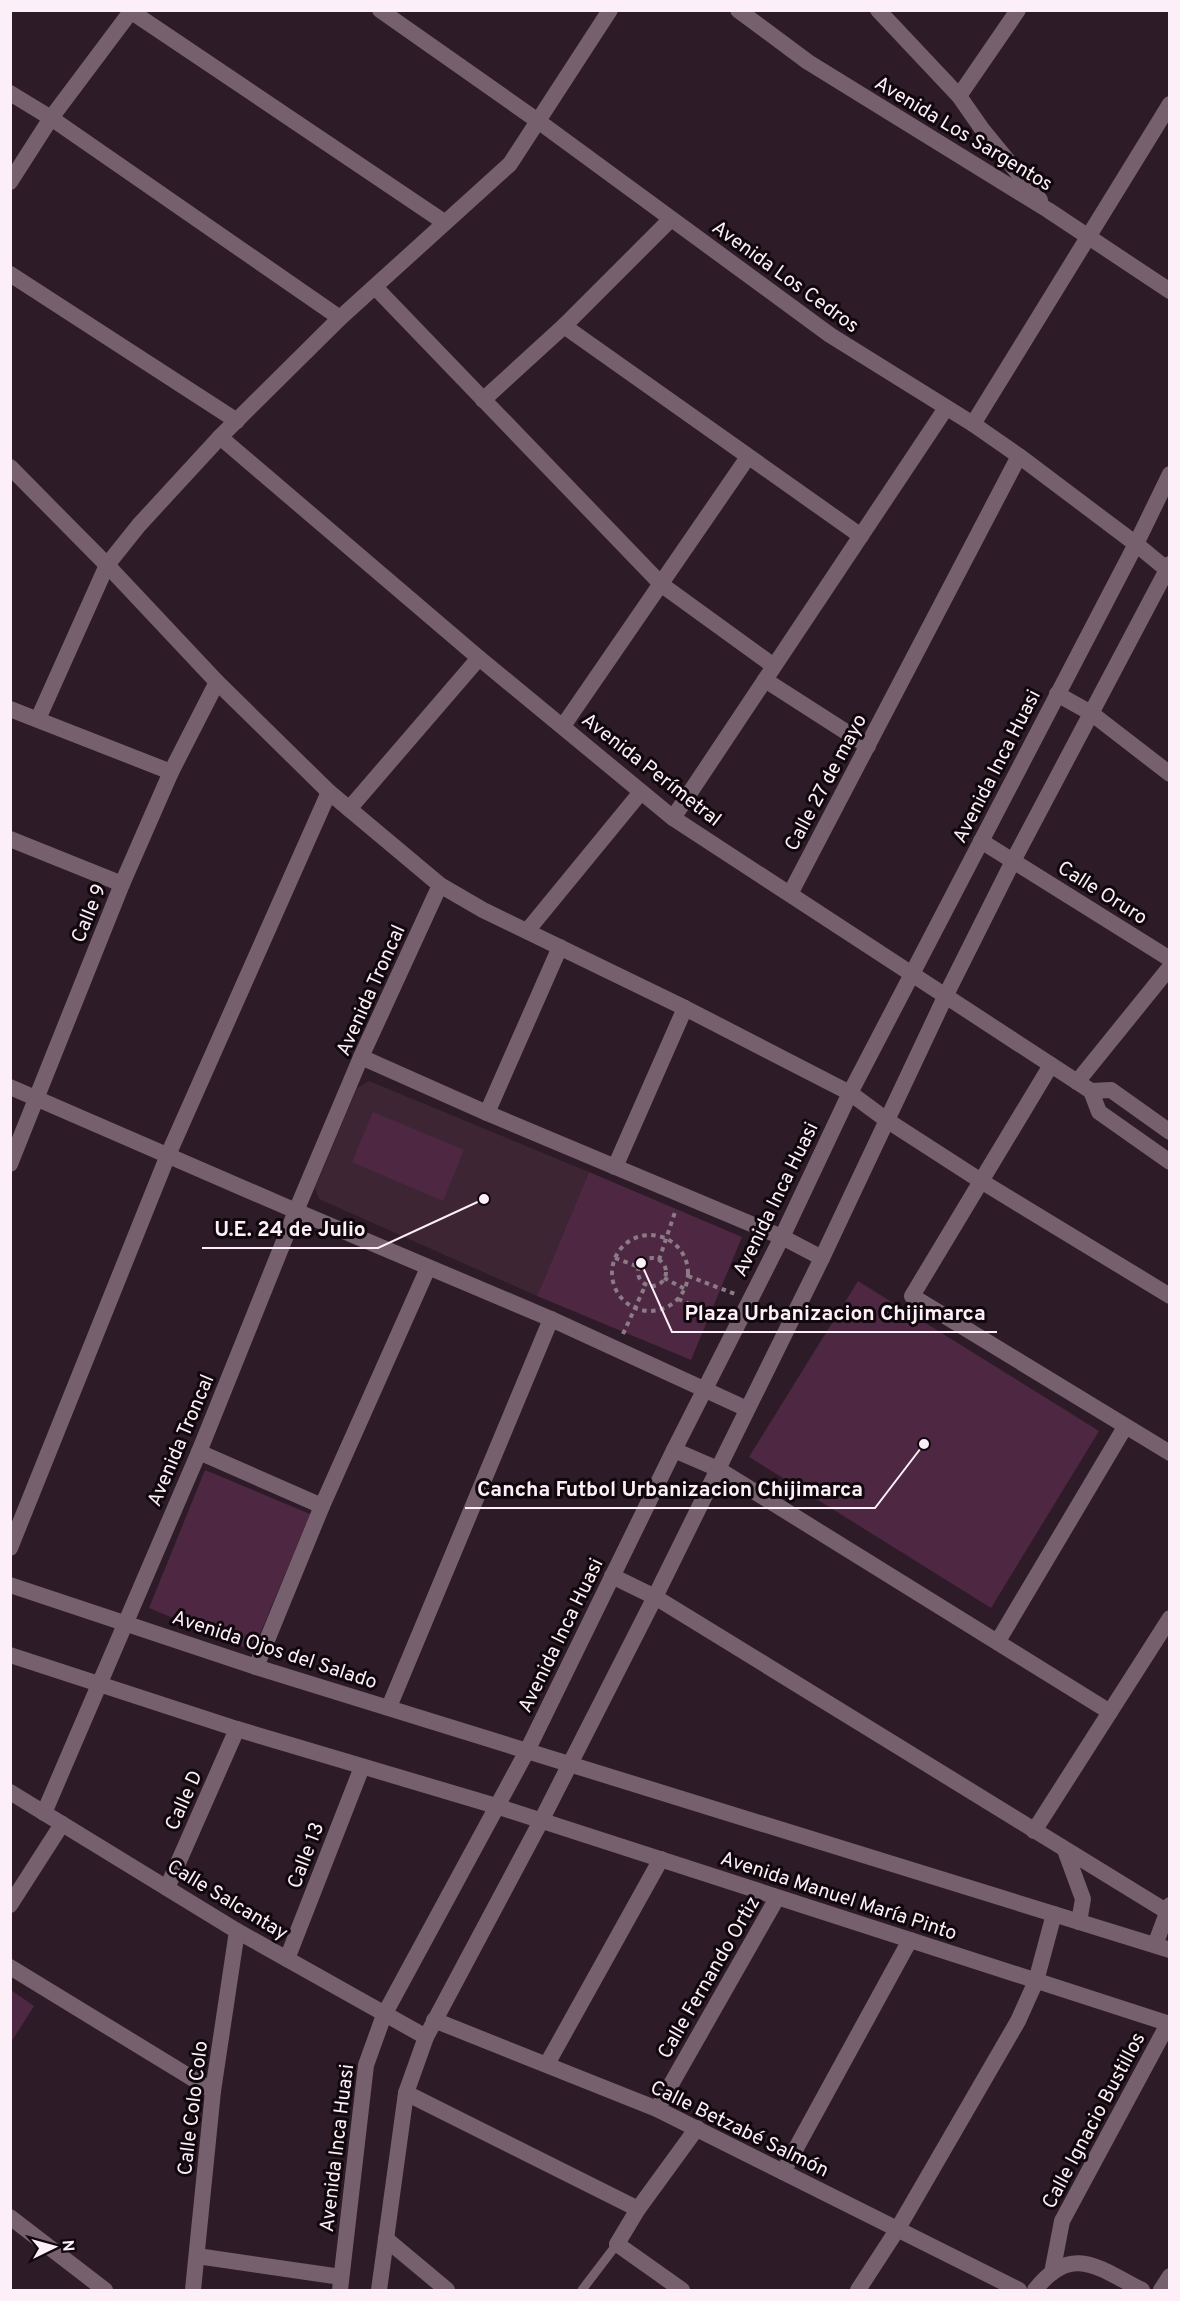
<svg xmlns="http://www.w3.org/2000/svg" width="1180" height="2301" viewBox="0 0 1180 2301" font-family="Overpass,sans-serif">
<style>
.built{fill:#3d2534}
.green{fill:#4e2842}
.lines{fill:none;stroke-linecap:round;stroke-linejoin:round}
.path{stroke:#8a7b85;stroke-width:4;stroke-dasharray:4.5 4.5;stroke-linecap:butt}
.service{stroke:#76606e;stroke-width:9}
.minor{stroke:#76606e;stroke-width:16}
.tertiary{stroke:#76606e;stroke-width:16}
.labels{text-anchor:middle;stroke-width:6;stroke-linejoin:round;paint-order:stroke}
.street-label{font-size:20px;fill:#fceff7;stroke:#10080d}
.leader{fill:none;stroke:#fceff7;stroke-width:2}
.callout-dot{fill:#fceff7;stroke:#10080d;stroke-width:2}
.callout-label{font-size:21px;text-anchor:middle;font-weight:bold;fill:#fceff7;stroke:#10080d;stroke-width:6;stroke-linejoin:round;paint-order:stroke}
</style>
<rect width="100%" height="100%" fill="#2d1b27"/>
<!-- built -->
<path class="built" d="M 369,1081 L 589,1172 L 537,1296 L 319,1199 L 315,1188 L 357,1088 Z"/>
<!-- green -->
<g class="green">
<path d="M 373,1112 L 464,1150 L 443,1201 L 352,1162 Z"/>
<path d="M 589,1172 L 742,1237 L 691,1360 L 537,1296 Z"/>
<path d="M 858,1281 L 1099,1431 L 991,1608 L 749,1457 Z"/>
<path d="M 205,1470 L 310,1514 L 253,1651 L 149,1608 Z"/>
<path d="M 11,1990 L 34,2006 L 11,2042 Z"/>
</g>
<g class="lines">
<!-- path -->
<g class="path">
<circle cx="650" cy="1273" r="38"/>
<path d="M 615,1258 L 639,1267"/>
<circle cx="652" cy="1272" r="14"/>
<path d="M 659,1260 L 676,1209"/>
<path d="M 688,1276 L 735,1294"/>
<path d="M 664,1278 L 685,1289"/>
<path d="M 678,1299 L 722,1318"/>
<path d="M 623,1334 L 646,1284"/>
</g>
<!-- service -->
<path class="service" d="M 582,2290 L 617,2244"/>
<!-- minor -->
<g class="minor">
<path d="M 129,10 L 444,222"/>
<path d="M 380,10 L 538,121 L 830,335 L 973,424 L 1019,456 L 1136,544 L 1170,572"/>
<path d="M 738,10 L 808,62 L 1048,210 L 1170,291"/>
<path d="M 878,10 L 959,96 L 982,129 L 1040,200"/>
<path d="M 10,93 L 51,118 L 340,318"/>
<path d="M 959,96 L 1018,10"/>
<path d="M 10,182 L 51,118 L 132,10"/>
<path d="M 10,274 L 237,421"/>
<path d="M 375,287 L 662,585 L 774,666"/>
<path d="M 564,326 L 861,536"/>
<path d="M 483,400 L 564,326 L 671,219"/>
<path d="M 973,424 L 1170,104"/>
<path d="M 220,437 L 479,658 L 673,818 L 1091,1091"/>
<path d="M 10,467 L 107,565 L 217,682 L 329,792 L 440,885 L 483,910 L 685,1008 L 850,1093 L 888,1121 L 981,1181 L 1170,1296"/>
<path d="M 765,680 L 868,746"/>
<path d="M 1057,694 L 1091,713 L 1170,774"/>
<path d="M 10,709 L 171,772"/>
<path d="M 38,719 L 107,565 L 139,525 L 220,437 L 340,318 L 510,164 L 610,10"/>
<path d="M 563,726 L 748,457"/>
<path d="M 349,809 L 479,658"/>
<path d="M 673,818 L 946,408"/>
<path d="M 10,839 L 122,884"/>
<path d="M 981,841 L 1170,959"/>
<path d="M 790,894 L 1019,456"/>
<path d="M 527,931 L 641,792"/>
<path d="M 361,1057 L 487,1113 L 782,1237 L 822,1258"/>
<path d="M 1051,1065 L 912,1296 L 1170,1453"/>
<path d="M 1077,1082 L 1170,967"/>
<path d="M 10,1087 L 296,1211 L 551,1319 L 747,1409"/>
<path d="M 1091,1091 L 1099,1112 L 1170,1162"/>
<path d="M 1091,1091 L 1111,1090 L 1170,1132"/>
<path d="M 487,1113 L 560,947"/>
<path d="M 10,1164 L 122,884 L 171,772 L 217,682"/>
<path d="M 615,1167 L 685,1008"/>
<path d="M 674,1450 L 718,1469 L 1110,1712"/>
<path d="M 199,1452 L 322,1506"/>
<path d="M 10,1548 L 168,1155 L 329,792"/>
<path d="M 612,1576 L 655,1597 L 1166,1911"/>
<path d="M 998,1641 L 1125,1427"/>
<path d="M 256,1667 L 322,1506 L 428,1268"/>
<path d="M 389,1707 L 551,1319"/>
<path d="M 10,1792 L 237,1931 L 426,2037"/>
<path d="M 44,1813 L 199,1452 L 296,1211 L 361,1057 L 440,885"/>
<path d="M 1034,1831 L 1170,1618"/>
<path d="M 1065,1850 L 1083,1899 L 1079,1922"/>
<path d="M 167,1888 L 237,1729"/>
<path d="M 10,1905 L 62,1824"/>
<path d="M 1155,1945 L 1170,1905"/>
<path d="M 287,1959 L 362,1767"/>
<path d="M 10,1967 L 213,2091"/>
<path d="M 434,2020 L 657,2109 L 1019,2290"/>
<path d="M 547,2064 L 661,1859"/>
<path d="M 406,2093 L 638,2209"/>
<path d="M 657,2109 L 777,1898"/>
<path d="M 783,2172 L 910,1940"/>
<path d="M 10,2217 L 105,2290"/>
<path d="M 386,2239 L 447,2290"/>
<path d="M 197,2256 L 341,2277"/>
<path d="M 1052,2273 L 1062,2221 L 1168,2024"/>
<path d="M 193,2290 L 213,2091 L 237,1931"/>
<path d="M 682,2290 L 617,2244 L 638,2209 L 697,2128"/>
<path d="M 858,2290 L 897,2230 L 1018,2021 L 1036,1981 L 1054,1914"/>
<path d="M 1035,2290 C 1072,2242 1100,2269 1142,2290"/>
<path d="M 1161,2290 L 1170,2276"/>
</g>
<!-- tertiary -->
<g class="tertiary">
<path d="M 10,1585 L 256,1667 L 1170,1950"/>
<path d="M 10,1655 L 237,1729 L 496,1806 L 1170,2024"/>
<path d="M 340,2290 L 366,2065 L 384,2015 L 527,1751 L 674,1450 L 782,1237 L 850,1093 L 1136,544 L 1170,474"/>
<path d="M 379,2290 L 406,2093 L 426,2037 L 541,1821 L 655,1597 L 822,1258 L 946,995 L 1013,861 L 1170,564"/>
</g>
</g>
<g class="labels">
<!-- street labels -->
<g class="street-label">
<text transform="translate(964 133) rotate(31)" y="7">Avenida Los Sargentos</text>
<text transform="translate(786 276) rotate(36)" y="7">Avenida Los Cedros</text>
<text transform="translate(996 766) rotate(-63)" y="7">Avenida Inca Huasi</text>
<text transform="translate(652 769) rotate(38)" y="7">Avenida Perímetral</text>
<text transform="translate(825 782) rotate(-62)" y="7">Calle 27 de mayo</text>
<text transform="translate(1103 892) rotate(32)" y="7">Calle Oruro</text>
<text transform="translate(88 913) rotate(-68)" y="7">Calle 9</text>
<text transform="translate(370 990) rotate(-66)" y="7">Avenida Troncal</text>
<text transform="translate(775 1199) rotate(-64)" y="7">Avenida Inca Huasi</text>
<text transform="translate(180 1440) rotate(-67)" y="7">Avenida Troncal</text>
<text transform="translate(560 1635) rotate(-64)" y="7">Avenida Inca Huasi</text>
<text transform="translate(275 1649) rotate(18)" y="7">Avenida Ojos del Salado</text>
<text transform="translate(183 1800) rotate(-66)" y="7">Calle D</text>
<text transform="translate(305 1855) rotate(-69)" y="7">Calle 13</text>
<text transform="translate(839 1895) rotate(18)" y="7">Avenida Manuel María Pinto</text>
<text transform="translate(228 1899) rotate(31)" y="7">Calle Salcantay</text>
<text transform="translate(708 1977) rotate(-60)" y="7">Calle Fernando Ortiz</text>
<text transform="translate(192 2108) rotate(-83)" y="7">Calle Colo Colo</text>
<text transform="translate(1093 2120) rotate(-62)" y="7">Calle Ignacio Bustillos</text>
<text transform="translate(740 2128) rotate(26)" y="7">Calle Betzabé Salmón</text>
<text transform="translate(336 2148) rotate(-83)" y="7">Avenida Inca Huasi</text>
</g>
</g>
<!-- callouts -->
<path class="leader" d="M484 1199L378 1248H202M641 1263L672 1332H997M924 1444L875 1508H465"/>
<g class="callout-dot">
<circle cx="484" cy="1199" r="6"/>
<circle cx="641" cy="1263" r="6"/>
<circle cx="924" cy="1444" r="6"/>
</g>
<g class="callout-label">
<text x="290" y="1236">U.E. 24 de Julio</text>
<text x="835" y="1320">Plaza Urbanizacion Chijimarca</text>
<text x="670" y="1496">Cancha Futbol Urbanizacion Chijimarca</text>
</g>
<!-- border -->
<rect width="1180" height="2301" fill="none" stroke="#fceff7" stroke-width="24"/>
<!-- north arrow -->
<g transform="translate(54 2247) rotate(85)" stroke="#10080d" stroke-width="4.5" paint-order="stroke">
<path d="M0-4.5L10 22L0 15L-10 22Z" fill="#fceff7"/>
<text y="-9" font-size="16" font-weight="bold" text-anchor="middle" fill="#fceff7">N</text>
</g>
</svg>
